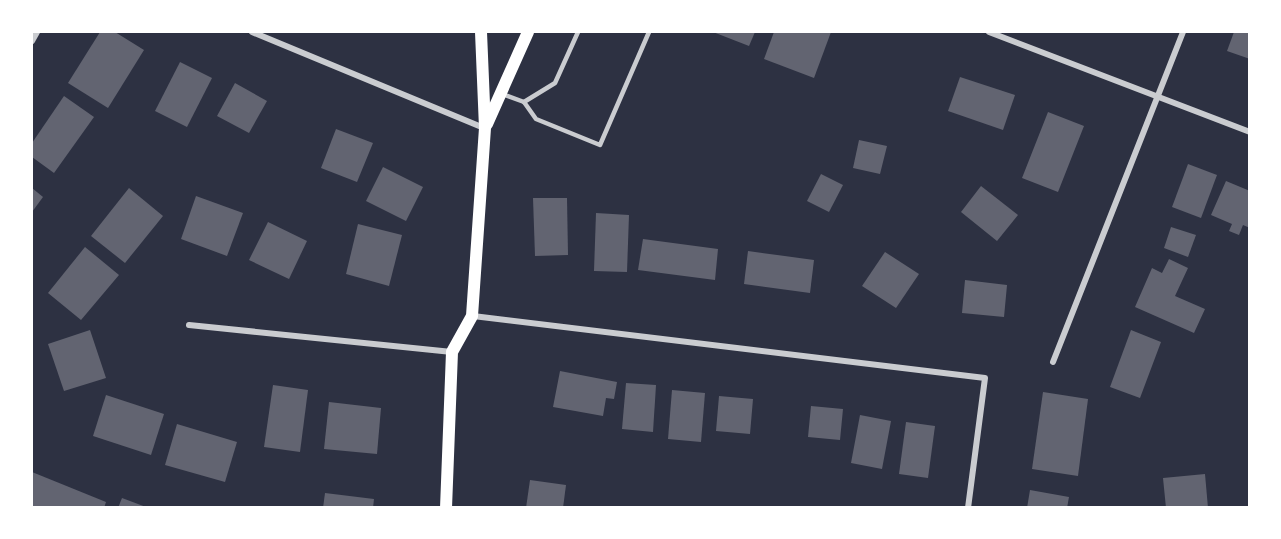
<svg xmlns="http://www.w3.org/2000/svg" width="1281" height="539" viewBox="0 0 1281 539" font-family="'Asap Condensed',sans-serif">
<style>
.building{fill:#626471}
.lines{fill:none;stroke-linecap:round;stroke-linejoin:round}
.service{stroke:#caccd0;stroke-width:4.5}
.minor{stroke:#caccd0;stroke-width:6}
.secondary{stroke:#fff;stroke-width:12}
</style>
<rect width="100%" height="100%" fill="#2d3142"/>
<!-- building -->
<g class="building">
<path d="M 100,32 L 115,32 L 144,50 L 108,108 L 68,83 Z"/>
<path d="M 713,32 L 755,32 L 749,46 Z"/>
<path d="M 774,32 L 831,32 L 814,78 L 764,59 Z"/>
<path d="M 1234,32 L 1250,32 L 1250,59 L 1227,51 Z"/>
<path d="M 180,62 L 212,78 L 187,127 L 155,111 Z"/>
<path d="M 960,77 L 1015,95 L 1003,130 L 948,111 Z"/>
<path d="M 235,83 L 267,101 L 249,133 L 217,116 Z"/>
<path d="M 64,96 L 94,117 L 54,173 L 32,157 L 32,143 Z"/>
<path d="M 1048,112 L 1084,126 L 1058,192 L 1022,178 Z"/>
<path d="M 336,129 L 373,143 L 357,182 L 321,168 Z"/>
<path d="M 859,140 L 887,146 L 880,174 L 853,168 Z"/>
<path d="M 1188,164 L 1217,175 L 1201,218 L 1172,207 Z"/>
<path d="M 383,167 L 423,187 L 406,221 L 366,201 Z"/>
<path d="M 821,174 L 843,185 L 829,212 L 807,201 Z"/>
<path d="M 1226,181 L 1250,191 L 1250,228 L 1243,225 L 1239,235 L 1229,231 L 1232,224 L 1211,215 Z"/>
<path d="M 981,186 L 1018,215 L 997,241 L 961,212 Z"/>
<path d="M 32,188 L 43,197 L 32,212 Z"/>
<path d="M 129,188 L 163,216 L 125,263 L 91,236 Z"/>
<path d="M 196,196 L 243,213 L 227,256 L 181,239 Z"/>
<path d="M 533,198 L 567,198 L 568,255 L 535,256 Z"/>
<path d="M 596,213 L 629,215 L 627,272 L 594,271 Z"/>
<path d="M 268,222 L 307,241 L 289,279 L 249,260 Z"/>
<path d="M 358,224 L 402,235 L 389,286 L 346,274 Z"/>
<path d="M 1171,227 L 1196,235 L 1188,257 L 1164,248 Z"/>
<path d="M 643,239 L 718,249 L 715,280 L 638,270 Z"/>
<path d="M 85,247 L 119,275 L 81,320 L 48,293 Z"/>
<path d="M 748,251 L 814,260 L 810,293 L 744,284 Z"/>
<path d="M 885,252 L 919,274 L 896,308 L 862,286 Z"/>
<path d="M 1169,259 L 1188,268 L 1175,296 L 1205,309 L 1194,333 L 1135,307 L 1152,268 L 1162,273 Z"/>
<path d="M 965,280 L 1007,285 L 1004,317 L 962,313 Z"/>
<path d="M 90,330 L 106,378 L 64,391 L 48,344 Z"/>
<path d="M 1131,330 L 1161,342 L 1140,398 L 1110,387 Z"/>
<path d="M 560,371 L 617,382 L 614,399 L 606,398 L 603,416 L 553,407 Z"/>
<path d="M 626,383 L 656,385 L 653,432 L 622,429 Z"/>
<path d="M 273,385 L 308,390 L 300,452 L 264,447 Z"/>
<path d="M 672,390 L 705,393 L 701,442 L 668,439 Z"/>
<path d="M 1043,392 L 1088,399 L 1078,476 L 1032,469 Z"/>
<path d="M 106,395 L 164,414 L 151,455 L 93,436 Z"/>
<path d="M 719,396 L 753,399 L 750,434 L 716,431 Z"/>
<path d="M 329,402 L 381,408 L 377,454 L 324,449 Z"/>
<path d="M 811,406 L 843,409 L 840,440 L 808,437 Z"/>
<path d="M 860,415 L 891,421 L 882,469 L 851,463 Z"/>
<path d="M 906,422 L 935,426 L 928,478 L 899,474 Z"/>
<path d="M 177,424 L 237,442 L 225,482 L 165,465 Z"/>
<path d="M 32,472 L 106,502 L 104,508 L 32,508 Z"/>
<path d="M 1205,474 L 1208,508 L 1166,508 L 1163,478 Z"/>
<path d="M 530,480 L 566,485 L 563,508 L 526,508 Z"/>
<path d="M 1030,490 L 1069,497 L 1067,508 L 1027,508 Z"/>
<path d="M 325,493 L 374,499 L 373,508 L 323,508 Z"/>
<path d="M 122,498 L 146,507 L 146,508 L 118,508 Z"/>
</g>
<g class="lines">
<!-- service -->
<g class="service">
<path d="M 502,94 L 524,102 L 536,119 L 600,145 L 649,32"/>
<path d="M 524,102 L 555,83 L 578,32"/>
</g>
<!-- minor -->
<g class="minor">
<path d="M 252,32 L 484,128"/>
<path d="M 989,32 L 1250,132"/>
<path d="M 32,41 L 37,32"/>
<path d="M 473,316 L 985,378 L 968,508"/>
<path d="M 189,325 L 452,352"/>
<path d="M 1053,362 L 1183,32"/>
</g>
<!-- secondary -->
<g class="secondary">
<path d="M 487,124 L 528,32"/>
<path d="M 446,508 L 452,352 L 472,316 L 485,128 L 481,32"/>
</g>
</g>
<!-- border -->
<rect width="1281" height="539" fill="none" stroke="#ffffff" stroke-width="66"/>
</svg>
